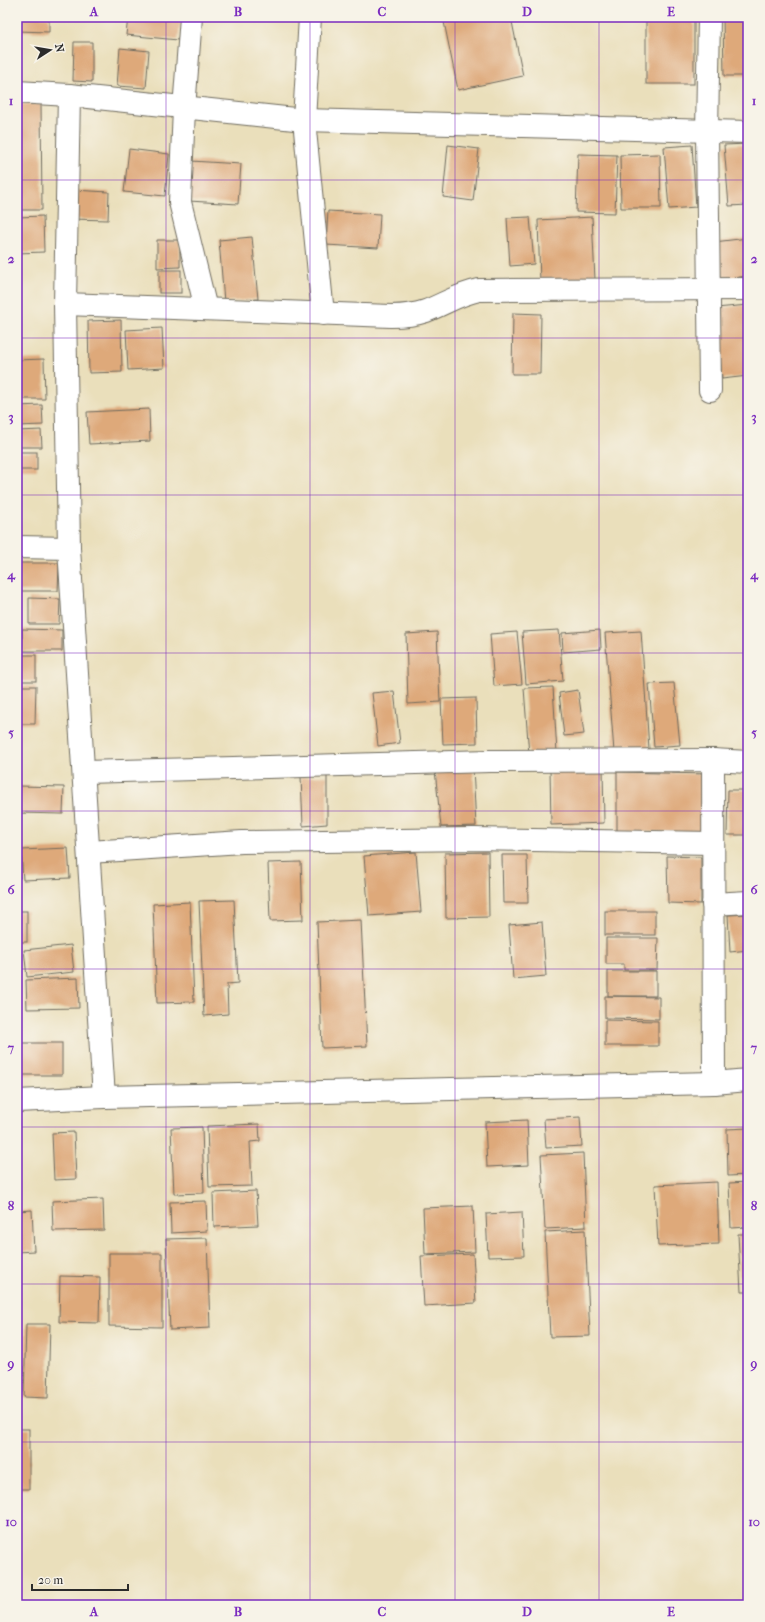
<svg xmlns="http://www.w3.org/2000/svg" width="765" height="1622" viewBox="0 0 765 1622" font-family="'IM FELL French Canon',serif">
<style>
.building{fill:#dea97a}
.lines{fill:none;stroke-linecap:round;stroke-linejoin:round}
.minor-casing{stroke:#6e6a5d;stroke-width:24}
.minor{stroke:#fff;stroke-width:22}
.grid{fill:none;stroke:#7b2cbf;stroke-width:1;stroke-opacity:0.55}
.neatline{fill:none;stroke:#7b2cbf;stroke-width:1.5}
.grid-label{font-size:13px;text-anchor:middle;font-weight:bold;fill:#7b2cbf}
</style>
<rect width="100%" height="100%" fill="#f7f3e8"/>
<filter id="ink" filterUnits="userSpaceOnUse"><feTurbulence type="fractalNoise" baseFrequency=".025" numOctaves="2"/><feDisplacementMap in="SourceGraphic" scale="8" xChannelSelector="R" yChannelSelector="G"/><feConvolveMatrix kernelMatrix="1 2 1 2 8 2 1 2 1" color-interpolation-filters="sRGB"/></filter>
<filter id="wash" filterUnits="userSpaceOnUse"><feTurbulence type="fractalNoise" baseFrequency=".012" numOctaves="4" result="noise"/><feDisplacementMap in="SourceGraphic" scale="16" xChannelSelector="R" yChannelSelector="G"/><feGaussianBlur stdDeviation="0.9" result="paint"/><feColorMatrix in="noise" values="0 0 0 0 0 0 0 0 0 0 0 0 0 0 0 0 0 1.4 0 .05"/><feComposite in="paint" operator="in"/></filter>
<g filter="url(#wash)">
<rect width="100%" height="100%" fill="#eadfbb"/>
<g id="blocks">
<!-- building -->
<g class="building">
<path d="M 17,17 L 49,17 L 49,32 L 17,31 Z"/>
<path d="M 128,17 L 181,17 L 178,40 L 126,35 Z"/>
<path d="M 443,17 L 511,17 L 523,76 L 458,90 Z"/>
<path d="M 723,17 L 748,17 L 748,76 L 724,76 Z"/>
<rect x="646" y="18" width="48" height="66"/>
<path d="M 74,42 L 92,42 L 92,82 L 73,81 Z"/>
<path d="M 120,48 L 149,51 L 146,88 L 117,86 Z"/>
<path d="M 17,104 L 41,104 L 42,210 L 17,210 Z"/>
<path d="M 748,144 L 748,205 L 729,206 L 724,145 Z"/>
<path d="M 448,145 L 479,149 L 473,201 L 443,197 Z"/>
<path d="M 692,145 L 696,207 L 669,209 L 664,147 Z"/>
<path d="M 129,149 L 169,154 L 165,196 L 124,192 Z"/>
<path d="M 578,154 L 617,155 L 615,213 L 576,212 Z"/>
<path d="M 660,154 L 661,208 L 621,208 L 620,155 Z"/>
<path d="M 191,161 L 241,164 L 238,204 L 189,201 Z"/>
<path d="M 73,190 L 109,192 L 108,220 L 72,219 Z"/>
<path d="M 328,211 L 380,214 L 378,248 L 326,245 Z"/>
<path d="M 43,216 L 44,252 L 17,253 L 17,217 Z"/>
<path d="M 530,217 L 534,264 L 510,266 L 507,218 Z"/>
<path d="M 592,217 L 595,280 L 540,282 L 538,220 Z"/>
<path d="M 252,237 L 258,299 L 224,302 L 219,240 Z"/>
<path d="M 748,238 L 748,276 L 718,280 L 714,242 Z"/>
<path d="M 157,240 L 180,240 L 180,267 L 157,268 Z"/>
<rect x="159" y="270" width="22" height="23"/>
<path d="M 748,305 L 748,376 L 722,379 L 716,308 Z"/>
<path d="M 513,313 L 541,314 L 540,374 L 512,374 Z"/>
<path d="M 121,320 L 122,372 L 89,373 L 88,321 Z"/>
<path d="M 162,328 L 164,368 L 128,370 L 126,330 Z"/>
<path d="M 44,359 L 45,399 L 17,399 L 17,360 Z"/>
<path d="M 42,405 L 43,425 L 17,426 L 17,406 Z"/>
<path d="M 149,409 L 150,441 L 89,444 L 87,412 Z"/>
<path d="M 41,430 L 42,447 L 17,447 L 17,431 Z"/>
<rect x="17" y="452" width="20" height="18"/>
<path d="M 17,563 L 59,563 L 58,591 L 17,591 Z"/>
<path d="M 29,598 L 60,599 L 59,624 L 29,624 Z"/>
<path d="M 22,629 L 62,630 L 62,651 L 22,651 Z"/>
<path d="M 559,630 L 563,681 L 526,684 L 522,632 Z"/>
<path d="M 600,630 L 601,649 L 563,652 L 562,633 Z"/>
<path d="M 641,631 L 649,749 L 614,752 L 605,633 Z"/>
<path d="M 437,632 L 440,702 L 408,704 L 406,634 Z"/>
<path d="M 517,632 L 522,684 L 494,686 L 490,634 Z"/>
<rect x="17" y="655" width="19" height="26"/>
<path d="M 674,683 L 680,745 L 654,747 L 649,684 Z"/>
<path d="M 17,686 L 36,686 L 35,724 L 17,724 Z"/>
<path d="M 553,687 L 557,753 L 529,755 L 524,688 Z"/>
<path d="M 578,690 L 584,734 L 564,736 L 559,693 Z"/>
<path d="M 394,691 L 400,743 L 378,746 L 372,693 Z"/>
<path d="M 476,698 L 477,743 L 443,744 L 441,699 Z"/>
<path d="M 473,767 L 476,826 L 441,827 L 435,770 Z"/>
<path d="M 603,768 L 604,823 L 551,825 L 550,769 Z"/>
<path d="M 617,772 L 708,774 L 707,832 L 617,832 Z"/>
<path d="M 327,776 L 327,824 L 303,826 L 301,777 Z"/>
<path d="M 18,786 L 64,787 L 63,814 L 18,813 Z"/>
<path d="M 728,790 L 748,790 L 748,835 L 727,835 Z"/>
<path d="M 68,848 L 70,878 L 23,880 L 21,850 Z"/>
<path d="M 416,852 L 421,912 L 369,916 L 364,856 Z"/>
<path d="M 488,852 L 489,917 L 446,918 L 445,853 Z"/>
<path d="M 17,853 L 20,878 L 17,879 Z"/>
<path d="M 502,855 L 527,855 L 528,903 L 503,903 Z"/>
<path d="M 667,856 L 701,857 L 701,904 L 668,903 Z"/>
<path d="M 301,862 L 303,920 L 270,921 L 268,863 Z"/>
<path d="M 234,900 L 238,983 L 227,984 L 228,1014 L 204,1016 L 199,901 Z"/>
<path d="M 190,902 L 194,1002 L 157,1003 L 153,904 Z"/>
<rect x="17" y="911" width="10" height="31"/>
<rect x="605" y="911" width="50" height="24"/>
<path d="M 748,914 L 748,950 L 730,952 L 728,915 Z"/>
<path d="M 361,920 L 367,1046 L 322,1048 L 317,922 Z"/>
<path d="M 542,922 L 546,976 L 513,979 L 509,925 Z"/>
<path d="M 606,938 L 658,938 L 657,970 L 624,970 L 624,964 L 606,964 Z"/>
<path d="M 71,945 L 74,972 L 27,977 L 24,950 Z"/>
<rect x="608" y="971" width="48" height="25"/>
<path d="M 78,978 L 79,1008 L 27,1009 L 26,980 Z"/>
<path d="M 605,996 L 659,997 L 659,1019 L 605,1018 Z"/>
<path d="M 605,1020 L 658,1021 L 658,1046 L 605,1046 Z"/>
<rect x="17" y="1043" width="45" height="32"/>
<path d="M 580,1117 L 582,1146 L 546,1148 L 544,1119 Z"/>
<path d="M 527,1120 L 529,1165 L 487,1167 L 485,1122 Z"/>
<path d="M 259,1124 L 260,1141 L 250,1142 L 252,1186 L 209,1187 L 207,1126 Z"/>
<path d="M 202,1127 L 204,1193 L 174,1194 L 171,1128 Z"/>
<path d="M 748,1128 L 748,1175 L 728,1176 L 727,1129 Z"/>
<path d="M 74,1132 L 76,1179 L 54,1180 L 52,1133 Z"/>
<path d="M 583,1153 L 586,1227 L 545,1229 L 541,1155 Z"/>
<path d="M 717,1182 L 719,1244 L 658,1246 L 655,1185 Z"/>
<path d="M 748,1182 L 748,1227 L 731,1228 L 729,1183 Z"/>
<path d="M 256,1191 L 258,1225 L 214,1227 L 213,1193 Z"/>
<path d="M 103,1199 L 104,1230 L 53,1231 L 52,1201 Z"/>
<path d="M 206,1201 L 207,1231 L 171,1233 L 170,1202 Z"/>
<path d="M 473,1206 L 475,1252 L 425,1254 L 423,1208 Z"/>
<path d="M 32,1210 L 34,1251 L 17,1252 L 17,1211 Z"/>
<path d="M 522,1212 L 524,1256 L 488,1257 L 486,1214 Z"/>
<path d="M 585,1230 L 590,1336 L 550,1337 L 545,1232 Z"/>
<path d="M 738,1234 L 748,1234 L 748,1292 L 741,1292 Z"/>
<path d="M 207,1238 L 210,1328 L 170,1330 L 166,1239 Z"/>
<path d="M 109,1253 L 162,1253 L 162,1327 L 109,1326 Z"/>
<path d="M 473,1254 L 476,1303 L 424,1306 L 421,1256 Z"/>
<path d="M 60,1276 L 100,1277 L 99,1323 L 59,1322 Z"/>
<path d="M 26,1324 L 50,1324 L 48,1398 L 24,1397 Z"/>
<rect x="17" y="1429" width="12" height="60"/>
</g>
</g>
</g>
<g filter="url(#ink)">
<use href="#blocks" fill-opacity="0" stroke="#6e6a5d" stroke-width="1"/>
<g class="lines">
<!-- minor casing -->
<g class="minor-casing">
<g id="minor">
<path d="M 191,17 L 184,109 L 180,202 L 206,309"/>
<path d="M 310,17 L 304,120 L 323,314"/>
<path d="M 709,17 L 707,132 L 710,390"/>
<path d="M 17,92 L 69,95 L 304,120 L 748,132"/>
<path d="M 69,95 L 65,304 L 69,548 L 104,1097"/>
<path d="M 65,304 L 391,316 C 403,316 414,315 426,311 C 444,304 459,294 479,290 L 748,289"/>
<path d="M 17,547 L 69,548"/>
<path d="M 713,760 L 714,1083"/>
<path d="M 84,772 L 490,761 L 713,760 L 748,762"/>
<path d="M 89,852 L 242,842 L 474,839 L 713,843"/>
<path d="M 713,904 L 748,902"/>
<path d="M 17,1101 L 104,1097 L 714,1083 L 748,1080"/>
</g>
</g>
<!-- minor -->
<use href="#minor" class="minor"/>
</g>
</g>
<!-- grid -->
<path class="grid" d="M 166,17 L 166,1605M 310,17 L 310,1605M 455,17 L 455,1605M 599,17 L 599,1605M 17,180 L 748,180M 17,338 L 748,338M 17,495 L 748,495M 17,653 L 748,653M 17,811 L 748,811M 17,969 L 748,969M 17,1127 L 748,1127M 17,1284 L 748,1284M 17,1442 L 748,1442"/>
<!-- margin -->
<rect width="765" height="1622" fill="none" stroke="#f7f3e8" stroke-width="44"/>
<!-- north arrow -->
<g transform="translate(50 50) rotate(78)" stroke="#f7f3e8" stroke-width="3" paint-order="stroke">
<path d="M0-3L7 15L0 10L-7 15Z" fill="#2b2b2b"/>
<text y="-6" font-size="11" font-weight="bold" text-anchor="middle" fill="#2b2b2b">N</text>
</g>
<!-- scale -->
<path d="M32 1584v6h96v-6" fill="none" stroke="#2b2b2b" stroke-width="2"/>
<text x="38" y="1584" font-size="12" fill="#2b2b2b" stroke="#f7f3e8" stroke-width="3" paint-order="stroke">20 m</text>
<rect x="22" y="22" width="721" height="1578" class="neatline"/>
<g class="grid-label">
<text x="94" y="16">A</text>
<text x="238" y="16">B</text>
<text x="382" y="16">C</text>
<text x="527" y="16">D</text>
<text x="671" y="16">E</text>
<text x="11" y="105">1</text>
<text x="754" y="105">1</text>
<text x="11" y="263">2</text>
<text x="754" y="263">2</text>
<text x="11" y="421">3</text>
<text x="754" y="421">3</text>
<text x="11" y="579">4</text>
<text x="754" y="579">4</text>
<text x="11" y="737">5</text>
<text x="754" y="737">5</text>
<text x="11" y="894">6</text>
<text x="754" y="894">6</text>
<text x="11" y="1052">7</text>
<text x="754" y="1052">7</text>
<text x="11" y="1210">8</text>
<text x="754" y="1210">8</text>
<text x="11" y="1368">9</text>
<text x="754" y="1368">9</text>
<text x="11" y="1526">10</text>
<text x="754" y="1526">10</text>
<text x="94" y="1616">A</text>
<text x="238" y="1616">B</text>
<text x="382" y="1616">C</text>
<text x="527" y="1616">D</text>
<text x="671" y="1616">E</text>
</g>
</svg>
